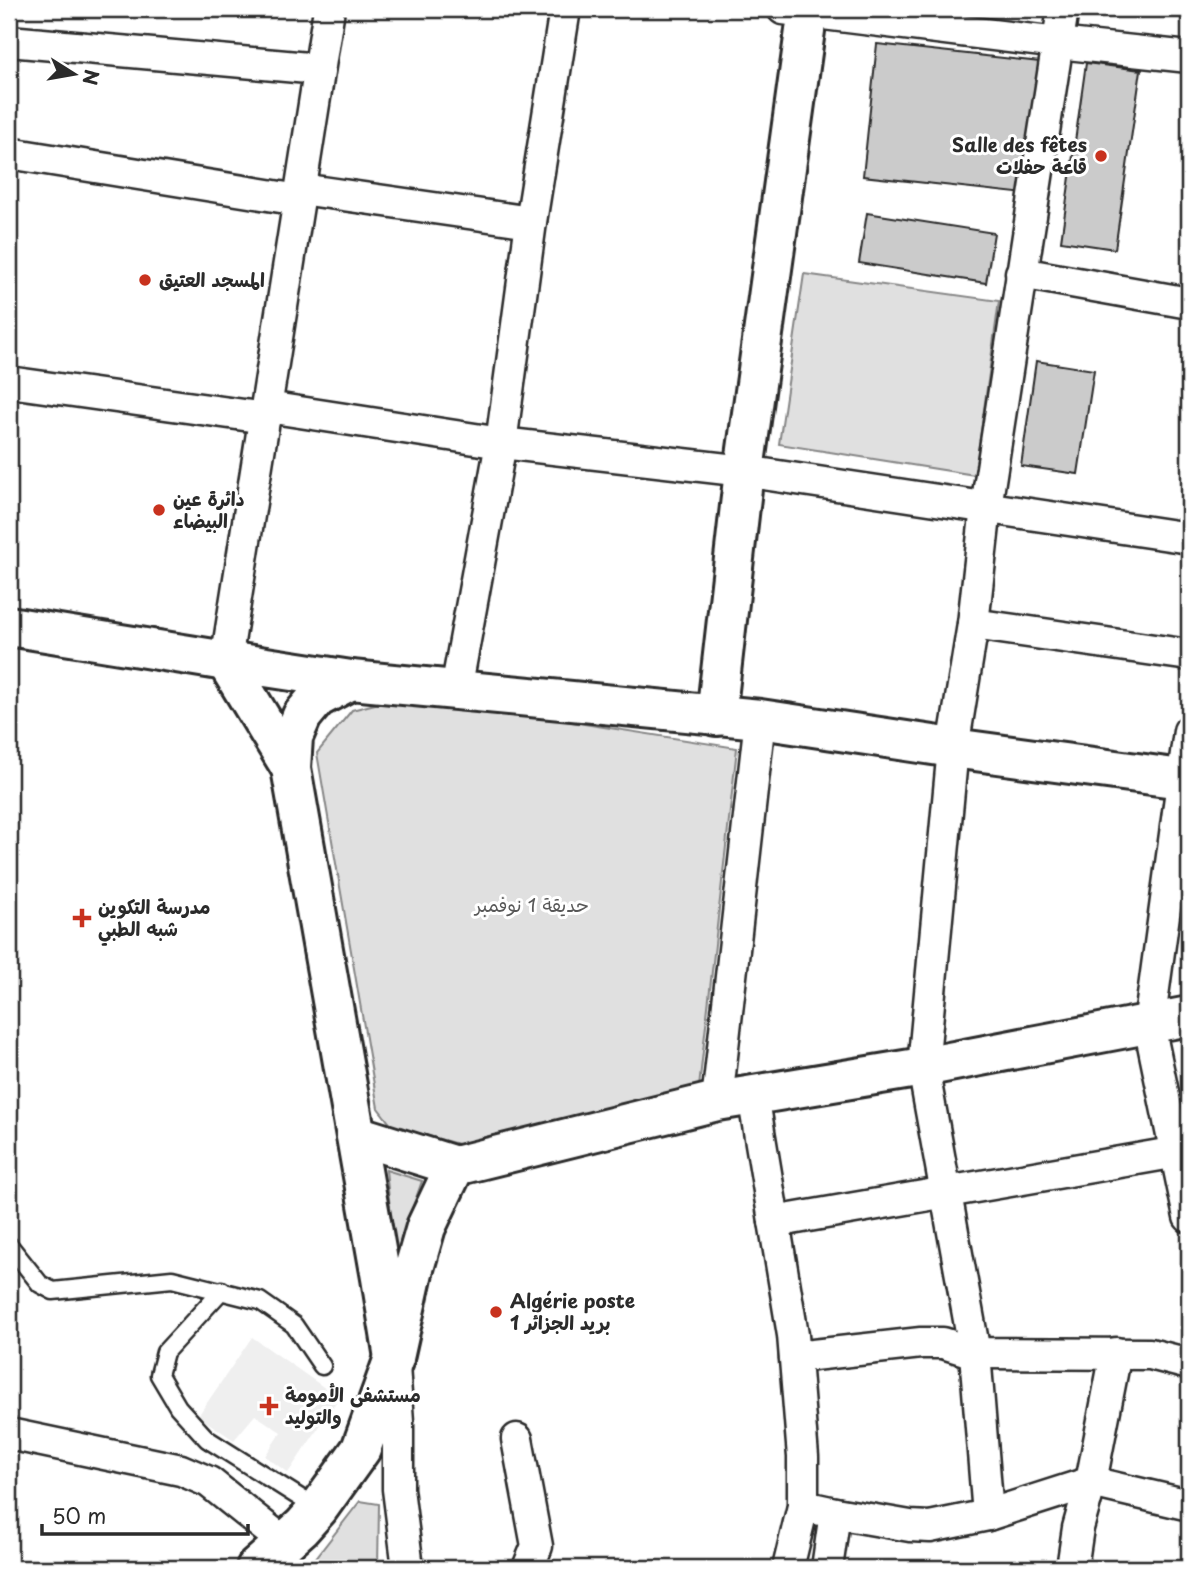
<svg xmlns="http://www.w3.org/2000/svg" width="1198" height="1577" viewBox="0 0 1198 1577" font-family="'Playpen Sans','Playpen Sans Arabic',sans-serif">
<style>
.built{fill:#efefef}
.green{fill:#e0e0e0;stroke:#868686;stroke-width:2}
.building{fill:#cbcbcb;stroke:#2b2b2b;stroke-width:2}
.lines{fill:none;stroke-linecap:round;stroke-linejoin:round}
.lane-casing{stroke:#2b2b2b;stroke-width:21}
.street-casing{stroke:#2b2b2b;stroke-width:35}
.secondary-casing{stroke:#2b2b2b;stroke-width:44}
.primary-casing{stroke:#2b2b2b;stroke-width:44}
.lane{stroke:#fff;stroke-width:16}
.street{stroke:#fff;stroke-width:30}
.secondary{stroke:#fff;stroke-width:38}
.primary{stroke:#fff;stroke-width:38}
.poi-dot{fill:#c8321e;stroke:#fff;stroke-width:2.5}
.labels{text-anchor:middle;stroke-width:6;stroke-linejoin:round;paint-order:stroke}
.poi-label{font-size:19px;font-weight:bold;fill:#2b2b2b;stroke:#fff;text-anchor:start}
.park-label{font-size:19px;fill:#585858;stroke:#fff}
</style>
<rect width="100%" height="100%" fill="#fff"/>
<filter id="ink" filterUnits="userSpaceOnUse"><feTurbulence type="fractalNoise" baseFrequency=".0143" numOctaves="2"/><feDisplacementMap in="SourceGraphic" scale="14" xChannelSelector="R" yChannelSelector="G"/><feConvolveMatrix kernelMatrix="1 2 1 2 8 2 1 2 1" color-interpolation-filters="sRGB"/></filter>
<g filter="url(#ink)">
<!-- built -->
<path class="built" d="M 252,1337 L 339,1398 L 288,1473 L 265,1456 L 281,1432 L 255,1415 L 234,1440 L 198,1416 Z"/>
<!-- green -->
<g class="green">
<path d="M 804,274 L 999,301 L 975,475 L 779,444 Z"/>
<path d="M 406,696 L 737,748 L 699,1087 L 465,1146 L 392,1126 L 378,1108 L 317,753 L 352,710 Z"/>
<path d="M 386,1170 L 422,1181 L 395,1257 Z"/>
<path d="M 360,1501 L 379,1504 L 378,1568 L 308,1568 Z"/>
</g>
<!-- building -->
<g class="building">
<path d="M 877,44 L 1040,62 L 1025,194 L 863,176 Z"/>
<path d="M 1086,63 L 1141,70 L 1115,249 L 1061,241 Z"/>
<path d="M 867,213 L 994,233 L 986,283 L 859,263 Z"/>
<path d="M 1036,361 L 1094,370 L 1078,474 L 1021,466 Z"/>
</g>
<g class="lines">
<!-- lane casing -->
<g class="lane-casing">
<g id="lane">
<path d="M 9,1245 L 40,1284 L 53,1291 L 172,1279 L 260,1301 L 294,1325 L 322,1366"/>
<path d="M 222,1290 L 165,1352 L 159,1375 L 178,1407 L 207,1439 L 318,1509"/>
</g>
</g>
<!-- street casing -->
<g class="street-casing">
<g id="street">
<path d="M 783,9 L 1058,43 L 1189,57"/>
<path d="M 9,41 L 319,69"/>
<path d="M 9,153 L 299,200"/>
<path d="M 301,189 L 531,222"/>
<path d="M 1021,273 L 1189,303"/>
<path d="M 9,382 L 265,418"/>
<path d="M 267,407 L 501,443 L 744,471 L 1189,538"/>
<path d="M 973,624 L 1189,655"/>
<path d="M 226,661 L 329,9"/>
<path d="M 456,690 L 501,443 L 531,222 L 565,9"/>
<path d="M 1189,731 L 1149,1025 L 1189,1217"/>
<path d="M 753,1095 L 793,1335 L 803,1457 L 803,1506 L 788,1568"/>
<path d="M 717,1101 L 760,719"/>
<path d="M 774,1222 L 1189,1150"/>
<path d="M 795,1357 L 921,1343 L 943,1343 L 975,1353 L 1150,1354 L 1189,1364"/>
<path d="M 394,1366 L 398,1422 L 398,1489 L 408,1568"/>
<path d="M 9,1434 L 181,1470 L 209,1482 L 285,1543"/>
<path d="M 517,1439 L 537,1546 L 528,1568"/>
<path d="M 803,1506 L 835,1513 L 910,1526 L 930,1527 L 988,1515 L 1091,1482 L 1189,1505"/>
<path d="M 988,1515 L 975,1353 L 923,1067 L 953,748 L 973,624 L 986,507 L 1063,9"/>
<path d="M 827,1568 L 835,1513"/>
<path d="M 1072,1568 L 1078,1528 L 1091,1482 L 1116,1353"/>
</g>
</g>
<!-- secondary casing -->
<g class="secondary-casing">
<g id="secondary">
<path d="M 9,626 L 226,661"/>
<path d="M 716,716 L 744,471 L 808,9"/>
<path d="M 291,768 L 226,661 L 351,680"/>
</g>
</g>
<!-- primary casing -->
<g class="primary-casing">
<g id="primary">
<path d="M 356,1135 L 455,1166"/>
<path d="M 394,1358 L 381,1278 L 291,768 L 293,737 L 302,716 L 317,698 L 351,680 L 760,719 L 953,748 L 1189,780"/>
<path d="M 256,1568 L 302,1527 L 318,1509 L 361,1449 L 394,1358 L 413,1272 L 426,1227 L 455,1166 L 717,1101 L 923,1067 L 1189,1016"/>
</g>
</g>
<!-- lane -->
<use href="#lane" class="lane"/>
<!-- street -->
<use href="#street" class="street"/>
<!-- secondary -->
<use href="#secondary" class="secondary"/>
<!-- primary -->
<use href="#primary" class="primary"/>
</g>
</g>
<!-- markers -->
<g class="poi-dot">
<circle cx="1101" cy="156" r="7"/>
<circle cx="145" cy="280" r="7"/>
<circle cx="159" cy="510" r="7"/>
<path d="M78.5 907.5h7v7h7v7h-7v7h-7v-7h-7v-7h7z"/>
<circle cx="496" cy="1312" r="7"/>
<path d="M265.5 1395.5h7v7h7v7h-7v7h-7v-7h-7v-7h7z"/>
</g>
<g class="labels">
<!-- poi labels -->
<g class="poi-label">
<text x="1087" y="152" text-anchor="end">Salle des fêtes<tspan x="1087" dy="22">قاعة حفلات</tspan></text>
<text x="159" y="287">المسجد العتيق</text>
<text x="173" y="506">دائرة عين<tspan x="173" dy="22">البيضاء</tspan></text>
<text x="98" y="914">مدرسة التكوين<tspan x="98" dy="22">شبه الطبي</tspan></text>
<text x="510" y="1308">Algérie poste<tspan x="510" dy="22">1 بريد الجزائر</tspan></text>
<text x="285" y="1402">مستشفى الأمومة<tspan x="285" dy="22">والتوليد</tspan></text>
</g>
<!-- park labels -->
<g class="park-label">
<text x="532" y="912">حديقة 1 نوفمبر</text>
</g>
</g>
<!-- margin -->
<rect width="1198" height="1577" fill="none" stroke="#fff" stroke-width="35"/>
<rect x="18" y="18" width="1163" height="1542" fill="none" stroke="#2b2b2b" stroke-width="2.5" filter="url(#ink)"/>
<!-- north arrow -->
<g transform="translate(74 74) rotate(101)" stroke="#ffffff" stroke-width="5" paint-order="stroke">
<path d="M0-5L12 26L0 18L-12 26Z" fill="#2b2b2b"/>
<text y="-10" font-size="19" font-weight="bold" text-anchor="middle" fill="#2b2b2b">N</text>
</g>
<!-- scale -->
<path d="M42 1524v10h206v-10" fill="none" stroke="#2b2b2b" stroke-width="3.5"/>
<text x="52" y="1524" font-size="21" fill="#2b2b2b" stroke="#ffffff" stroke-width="5" paint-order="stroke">50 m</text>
</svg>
